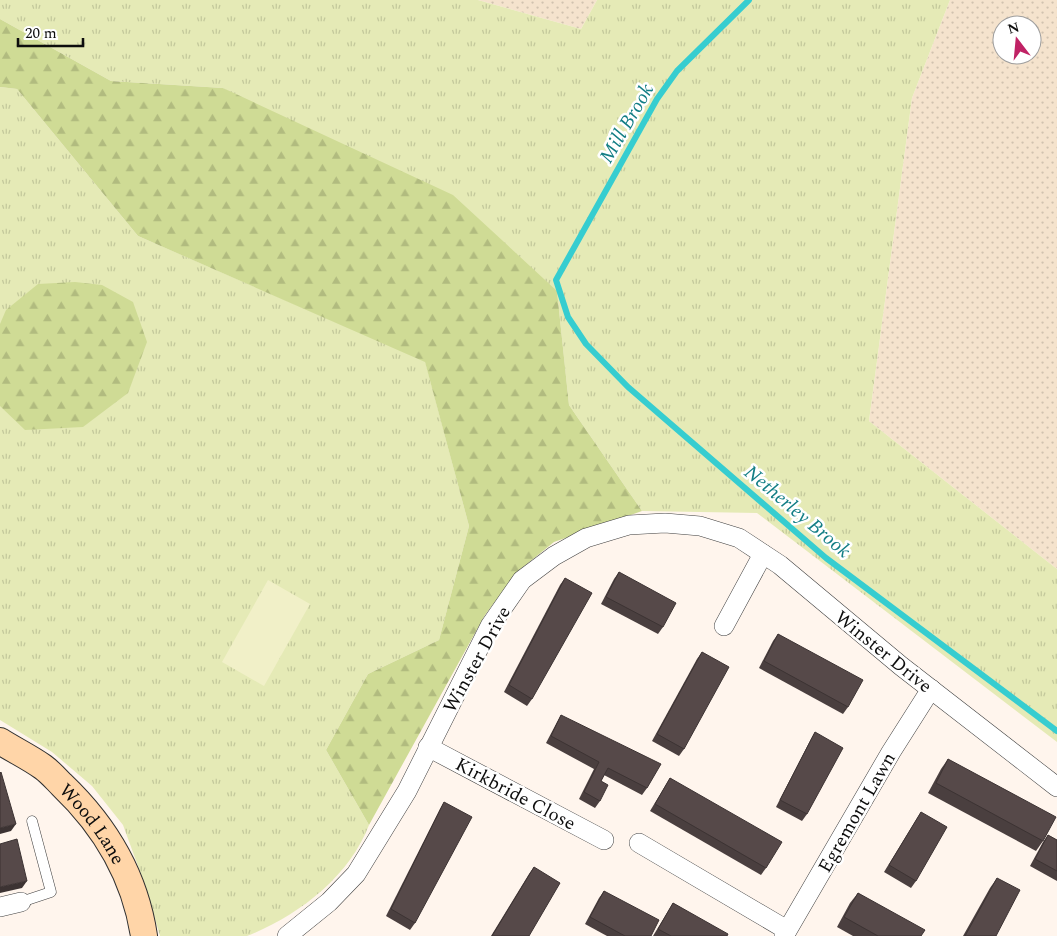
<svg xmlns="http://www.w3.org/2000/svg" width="1057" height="936" viewBox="0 0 1057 936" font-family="Spectral,serif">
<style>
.farmland{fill:url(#farmland-dots);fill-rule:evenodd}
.grass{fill:url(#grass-tufts)}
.forest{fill:url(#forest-firs)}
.pitch{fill:#f1f0c8}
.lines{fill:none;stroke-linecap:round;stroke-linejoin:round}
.stream{stroke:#36cdd0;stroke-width:6}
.lane-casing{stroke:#404040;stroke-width:11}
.street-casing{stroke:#404040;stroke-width:20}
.secondary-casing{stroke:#2f2f2f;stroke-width:28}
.lane{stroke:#fff;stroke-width:10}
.street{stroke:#fff;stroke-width:19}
.secondary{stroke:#ffd5a8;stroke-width:26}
.wall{fill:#4a3f3f}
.shaded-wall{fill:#3c3333}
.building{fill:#564949;stroke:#3c3333}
.labels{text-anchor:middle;stroke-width:5;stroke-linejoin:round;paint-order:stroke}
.street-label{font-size:19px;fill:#0d0d0d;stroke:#fff}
.water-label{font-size:20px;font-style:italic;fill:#137e85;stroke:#fff}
</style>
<defs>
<pattern id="farmland-dots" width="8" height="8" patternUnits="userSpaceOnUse" patternTransform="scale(1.25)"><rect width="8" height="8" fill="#f5e3cd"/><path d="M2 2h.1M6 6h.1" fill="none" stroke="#d1c2af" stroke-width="1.8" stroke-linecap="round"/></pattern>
<pattern id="grass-tufts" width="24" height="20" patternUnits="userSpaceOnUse" patternTransform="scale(1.25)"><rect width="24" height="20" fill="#e5eab6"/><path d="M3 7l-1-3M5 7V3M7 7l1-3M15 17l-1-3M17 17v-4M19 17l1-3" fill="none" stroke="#c3c89b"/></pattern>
<pattern id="forest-firs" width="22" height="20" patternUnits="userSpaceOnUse" patternTransform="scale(1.25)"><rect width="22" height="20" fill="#cfdb95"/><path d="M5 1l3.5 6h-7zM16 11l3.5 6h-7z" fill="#b1bb7f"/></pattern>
</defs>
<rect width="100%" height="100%" fill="#fff5ed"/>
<!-- farmland -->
<g class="farmland">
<path d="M 478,0 L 597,0 L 581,29 Z"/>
<path d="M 950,0 L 1057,0 L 1057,569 L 869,421 L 912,98 ZM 1002,25 L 1032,25 L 1032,55 L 1002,55 Z"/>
</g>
<!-- grass -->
<g class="grass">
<path d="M 0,0 L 478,0 L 581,29 L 597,0 L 950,0 L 912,98 L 869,421 L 1057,569 L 1057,742 L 757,513 L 642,511 L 569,405 L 557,291 L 223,88 L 111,81 L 0,19 Z"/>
<path d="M 0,87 L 17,89 L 138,236 L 425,361 L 469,526 L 439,640 L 368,674 L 326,750 L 369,825 C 349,877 298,916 247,936 L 160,936 L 146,888 L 123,825 L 92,786 L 52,752 L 0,720 Z"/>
</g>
<!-- forest -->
<g class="forest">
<path d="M 0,19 L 111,81 L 223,88 L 453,195 L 557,291 L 569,405 L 642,511 L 554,542 L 517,572 L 485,615 L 369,825 L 326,750 L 368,674 L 439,640 L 469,526 L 425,362 L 138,236 L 17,89 L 0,87 Z"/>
<path d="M 75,282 L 102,285 L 133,302 L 147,342 L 128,393 L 83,427 L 25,430 L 0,406 L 0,324 L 6,310 L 38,284 Z"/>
</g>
<!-- pitch -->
<path class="pitch" d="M 268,580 L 310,604 L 264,686 L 222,662 Z"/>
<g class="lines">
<!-- stream -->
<path class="stream" d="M 749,0 L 677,71 L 657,99 L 556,280 L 568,317 L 586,344 L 628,387 L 826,558 L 1057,731"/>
<!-- lane casing -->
<g class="lane-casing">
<path id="lane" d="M 21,902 L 51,892 L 32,821"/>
</g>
<!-- street casing -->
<g class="street-casing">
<g id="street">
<path d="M 724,626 L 763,554"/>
<path d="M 428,747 L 604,840"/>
<path d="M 639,843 L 787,930"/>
<path d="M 0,907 L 21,902"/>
<path d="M 287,936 L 329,902 L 356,874 L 407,791 L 490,626 L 522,580 L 554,556 L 586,538 L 629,525 L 665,523 L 700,526 L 739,538 L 780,565 L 901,666 L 1057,787"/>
<path d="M 784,936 L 891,752 L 931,689"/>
</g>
</g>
<!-- secondary casing -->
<g class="secondary-casing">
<g id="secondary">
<path id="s1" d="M 0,741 C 14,750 29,757 43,767 C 50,772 56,779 62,785 C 105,826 135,877 144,936"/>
</g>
</g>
<!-- lane -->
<use href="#lane" class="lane"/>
<!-- street -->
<use href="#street" class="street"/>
<!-- secondary -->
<use href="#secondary" class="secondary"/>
</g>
<!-- wall -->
<g class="wall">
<path d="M 619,572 L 663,627 L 658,634 L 601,604 L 614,579 Z"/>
<path d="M 565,578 L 532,699 L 527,706 L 504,692 L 560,585 Z"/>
<path d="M 778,634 L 848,707 L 843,714 L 759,668 L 773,641 Z"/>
<path d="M 702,652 L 684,749 L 679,756 L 652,741 L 697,659 Z"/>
<path d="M 561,715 L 647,788 L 642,795 L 604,775 L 601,781 L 600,801 L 595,808 L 579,799 L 594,769 L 546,743 L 557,722 Z"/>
<path d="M 815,732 L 807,814 L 802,821 L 776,807 L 811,739 Z"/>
<path d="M 948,759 L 1043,841 L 1036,851 L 928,793 L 941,769 Z"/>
<path d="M 670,778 L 766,868 L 761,875 L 650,811 Z"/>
<path d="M 444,802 L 415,923 L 410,930 L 386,916 L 440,809 Z"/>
<path d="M 921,812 L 916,881 L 911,888 L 884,872 Z"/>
<path d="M 1048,835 L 1057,840 L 1057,881 L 1030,866 L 1043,842 Z"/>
<path d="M 534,867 L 529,936 L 491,936 L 529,874 Z"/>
<path d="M 997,878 L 996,936 L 963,936 L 990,888 Z"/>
<path d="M 604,891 L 651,936 L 607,936 L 585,924 L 599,898 Z"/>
<path d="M 858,893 L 921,936 L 853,936 L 837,927 L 850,903 Z"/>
<path d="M 673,903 L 727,936 L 653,936 Z"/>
</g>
<!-- shaded-wall -->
<g class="shaded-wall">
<path d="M 16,824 L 11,831 L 0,834 L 0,828 Z"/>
<path d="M 27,881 L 22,888 L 0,893 L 0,887 Z"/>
</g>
<!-- building -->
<g class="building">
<path d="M 619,572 L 676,603 L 663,627 L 606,597 Z"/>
<path d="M 565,578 L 592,593 L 532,699 L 509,685 Z"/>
<path d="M 778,634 L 863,680 L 848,707 L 764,661 Z"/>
<path d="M 702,652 L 729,667 L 684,749 L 657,734 Z"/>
<path d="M 561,715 L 661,764 L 647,788 L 608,768 L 601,781 L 608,785 L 600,801 L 584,792 L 599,762 L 551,736 Z"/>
<path d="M 815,732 L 843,748 L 807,814 L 780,800 Z"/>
<path d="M 948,759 L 1056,817 L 1043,841 L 936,783 Z"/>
<path d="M 1,772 L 16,824 L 0,828 L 0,773 Z"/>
<path d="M 670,778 L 782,842 L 766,868 L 655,804 Z"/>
<path d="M 444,802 L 472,817 L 415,923 L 391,909 Z"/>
<path d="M 921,812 L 947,827 L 916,881 L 889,865 Z"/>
<path d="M 1048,835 L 1057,840 L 1057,871 L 1035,859 Z"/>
<path d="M 17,839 L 27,881 L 0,887 L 0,844 Z"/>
<path d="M 534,867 L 560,883 L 529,936 L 492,936 Z"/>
<path d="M 997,878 L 1020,890 L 996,936 L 965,936 Z"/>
<path d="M 604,891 L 659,920 L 651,936 L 625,936 L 590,917 Z"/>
<path d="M 858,893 L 925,930 L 921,936 L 878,936 L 844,917 Z"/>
<path d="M 673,903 L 728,934 L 727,936 L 671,936 L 658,929 Z"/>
</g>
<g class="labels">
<!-- street labels -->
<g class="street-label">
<text transform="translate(884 651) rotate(39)" y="7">Winster Drive</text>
<text transform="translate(476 659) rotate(-61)" y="7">Winster Drive</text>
<text transform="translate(516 793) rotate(28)" y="7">Kirkbride Close</text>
<text transform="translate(856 812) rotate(-60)" y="7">Egremont Lawn</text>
<text dy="7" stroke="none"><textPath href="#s1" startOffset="126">Wood Lane</textPath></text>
</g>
<!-- water labels -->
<g class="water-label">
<text transform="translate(626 123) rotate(-60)" y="7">Mill Brook</text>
<text transform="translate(798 511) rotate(40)" y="7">Netherley Brook</text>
</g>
</g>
<!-- north arrow -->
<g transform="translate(1017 40) rotate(344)"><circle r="24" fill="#ffffff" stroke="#9e9e9e"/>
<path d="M0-4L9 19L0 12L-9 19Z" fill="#c02265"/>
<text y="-8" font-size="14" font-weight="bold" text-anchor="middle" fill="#0d0d0d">N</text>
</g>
<!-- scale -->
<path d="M18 38v8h65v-8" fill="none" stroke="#0d0d0d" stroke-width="2.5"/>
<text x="25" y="38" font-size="15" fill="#0d0d0d" stroke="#ffffff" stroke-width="4" paint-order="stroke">20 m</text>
</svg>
